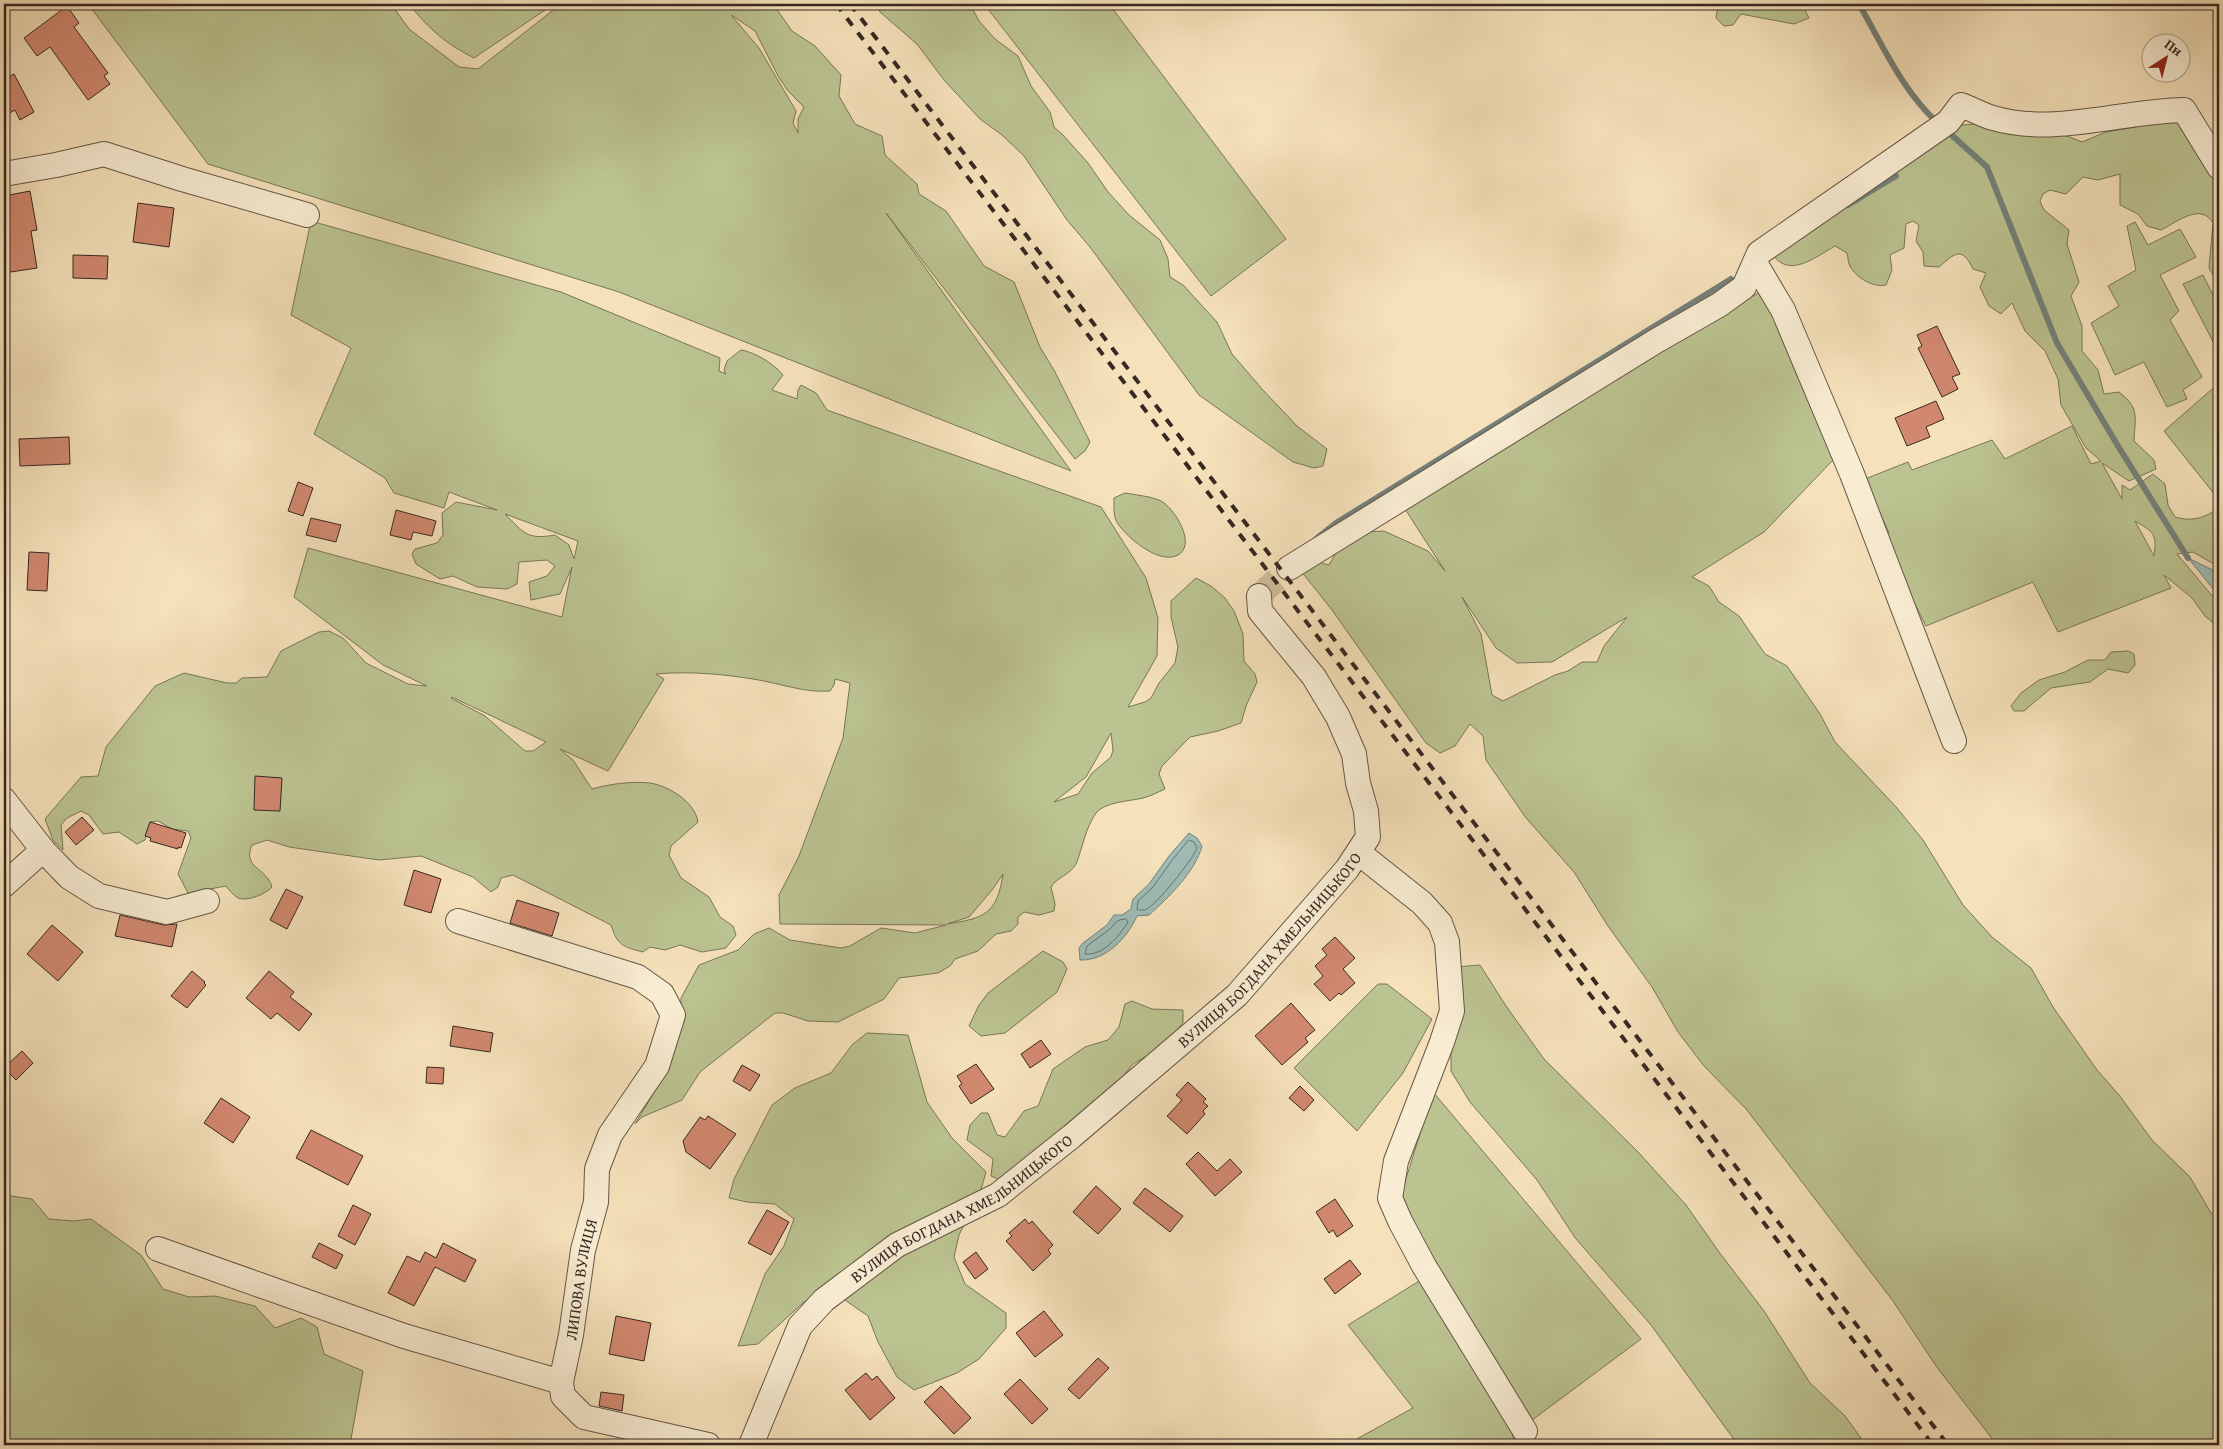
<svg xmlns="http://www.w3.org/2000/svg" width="2223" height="1449" viewBox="0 0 2223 1449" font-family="'Gentium Book Plus',serif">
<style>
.green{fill:#bbc390;stroke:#787659;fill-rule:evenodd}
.water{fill:#9dbcb5;stroke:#74817a}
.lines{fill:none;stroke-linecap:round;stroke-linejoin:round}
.shore{stroke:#6a726c;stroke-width:1}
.stream{stroke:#74817a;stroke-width:6}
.building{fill:#d1886f;stroke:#362822}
.minor-tunnel{stroke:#cfbc9c;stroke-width:24;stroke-dasharray:24 12;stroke-linecap:butt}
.minor-casing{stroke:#665648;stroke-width:26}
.minor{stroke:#f8ecd2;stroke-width:24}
.rail{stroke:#362822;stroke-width:4;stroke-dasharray:9 9;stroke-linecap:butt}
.labels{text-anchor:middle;stroke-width:5;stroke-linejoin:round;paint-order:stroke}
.street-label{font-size:16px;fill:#362822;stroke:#f8ecd2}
</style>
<rect width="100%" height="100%" fill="#f5e1ba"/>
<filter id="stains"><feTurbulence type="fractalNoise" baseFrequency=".004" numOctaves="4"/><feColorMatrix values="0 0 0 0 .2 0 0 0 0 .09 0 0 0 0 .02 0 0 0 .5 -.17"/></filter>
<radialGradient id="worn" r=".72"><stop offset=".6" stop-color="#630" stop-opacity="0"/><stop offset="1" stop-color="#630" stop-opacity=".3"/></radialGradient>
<!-- green -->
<g class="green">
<path d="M 88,4 L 391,4 L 409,29 L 459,67 L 478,69 L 561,4 L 773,4 L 792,31 L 815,46 L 841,75 L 839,96 L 855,124 L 882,136 L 885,155 L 917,184 L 919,194 L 946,211 L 984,266 L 1014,282 L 1040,347 L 1055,372 L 1090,442 L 1085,451 L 1075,459 L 886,213 L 1071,471 L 619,292 L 208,164 ZM 731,15 L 755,31 L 778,76 L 788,91 L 804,107 L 798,119 L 798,133 L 793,123 L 796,111 L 759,48 Z"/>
<path d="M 409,4 L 554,4 L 474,58 C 445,43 430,30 409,4 Z"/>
<path d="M 877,4 L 970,4 L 979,21 L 995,39 L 1018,56 L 1031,86 L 1050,112 L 1054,127 L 1063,135 L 1088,163 L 1108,192 L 1129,215 L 1160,240 L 1168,259 L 1170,277 L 1183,285 L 1217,322 L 1232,354 L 1262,389 L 1297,426 L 1327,449 L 1323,466 L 1314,468 L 1293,462 L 1199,395 L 1090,247 L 1067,220 L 1024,156 L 1002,135 L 980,119 L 944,80 L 917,44 L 880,12 Z"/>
<path d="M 984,4 L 1109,4 L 1286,239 L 1211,296 Z"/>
<path d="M 1722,4 L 1802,4 L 1809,18 L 1794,24 L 1741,14 L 1733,25 L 1724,26 L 1716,18 L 1718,6 Z"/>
<path d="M 2158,107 L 2193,112 L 2219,143 L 2219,284 L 2209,268 L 2213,223 C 2201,202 2177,222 2161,230 L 2147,226 L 2138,214 L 2120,205 L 2120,174 L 2098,180 L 2083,177 L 2066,194 L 2050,190 L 2043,194 L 2040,201 L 2044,210 L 2069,230 L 2067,244 L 2079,282 L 2071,296 L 2082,326 L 2082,351 L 2098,370 L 2104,394 L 2119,392 C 2140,408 2135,417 2134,441 L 2154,460 L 2156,469 L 2129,481 L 2102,463 L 2122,499 L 2122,485 L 2130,490 L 2153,474 L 2165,484 L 2168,505 L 2175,517 C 2193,522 2204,518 2219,508 L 2219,567 L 2193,552 L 2177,554 L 2219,604 L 2219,628 L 2205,616 L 2192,598 L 2164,575 L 2171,588 L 2058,632 L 2033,582 L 1926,626 L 1882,539 L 1889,533 L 1865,479 L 1908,462 L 1912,470 L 1992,440 L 2005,459 L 2072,426 L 2091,464 L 2101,461 L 2086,448 L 2061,405 L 2058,379 L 2045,351 L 2025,331 L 2012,303 L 2001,314 L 1989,306 L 1980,287 L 1986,273 L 1973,269 C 1962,246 1955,253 1939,267 L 1924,266 L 1923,252 L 1916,241 L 1919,225 L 1913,221 L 1906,224 L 1904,248 L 1890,255 L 1892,270 L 1886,285 C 1874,288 1856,278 1850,266 C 1848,263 1848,257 1847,253 L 1835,246 C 1811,260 1784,282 1768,246 L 1920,142 L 1963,125 L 1985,123 L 2045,127 L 2082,142 L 2106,132 L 2136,127 ZM 2135,521 C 2154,532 2157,534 2154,556 Z"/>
<path d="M 311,221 L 561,292 L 720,358 L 719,371 L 726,374 L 724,370 L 727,361 L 741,350 C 755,352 774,364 783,375 L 772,390 L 797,399 L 798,390 L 801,385 L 816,393 L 827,410 L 1101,507 L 1146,578 L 1158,618 L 1157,656 L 1128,707 L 1145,702 L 1151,698 L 1159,683 L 1175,663 L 1178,647 L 1171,617 L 1171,601 L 1196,578 L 1211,586 L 1225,598 L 1234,611 L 1243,634 L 1244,661 L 1255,674 L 1257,682 L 1246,706 L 1241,723 L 1218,731 L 1190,737 L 1162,766 L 1159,774 L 1165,789 C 1158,792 1151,796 1143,798 C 1131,801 1104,802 1096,813 C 1085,829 1083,847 1076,864 C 1070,875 1057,877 1051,887 L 1055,904 L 1054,911 L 1039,915 L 1024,912 L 1018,917 L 1018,924 L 1011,931 L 996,934 L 978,951 L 955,959 L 950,966 L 938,973 L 899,978 L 884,999 L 838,1022 L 808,1021 L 783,1013 L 775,1013 L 700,1072 L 682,1100 L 642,1117 L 635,1124 L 663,1078 L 681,1013 L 681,998 L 699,965 L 738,950 L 754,934 L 769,928 L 790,940 L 841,948 L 850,946 L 881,928 L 915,933 L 946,925 L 780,924 L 779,895 L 799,856 L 843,738 L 850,683 L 835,679 L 834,685 L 830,691 C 804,693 779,683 753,679 C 722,674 688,671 656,674 L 664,679 L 608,771 L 560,749 L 573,760 L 592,789 C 609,784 632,781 650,783 C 669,786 695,802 698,822 L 671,846 L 669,855 L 681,878 L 709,897 L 720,917 L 733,926 L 736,935 L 726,948 L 702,952 L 680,945 L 665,950 L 650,947 L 643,952 C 623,947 617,945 611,925 L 513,875 L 501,878 L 498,887 L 491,892 L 473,877 L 421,856 L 379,860 L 289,847 L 267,840 L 252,845 C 242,868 267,868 272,887 C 266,894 247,902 238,898 C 233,895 229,890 226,886 L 188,893 L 178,874 L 191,838 L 188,831 L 172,829 L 158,821 L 150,822 L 145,840 L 137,844 L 119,832 L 103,834 L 89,815 L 81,811 L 67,818 L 61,825 L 63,850 L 53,840 L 45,819 L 81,777 L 98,776 L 106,747 L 155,686 L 184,673 L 227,683 L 236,683 L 242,678 L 267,677 L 281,651 L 319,632 L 329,631 L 343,638 L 366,663 L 408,684 L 427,686 L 383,665 L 294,597 L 308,548 L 562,617 L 572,567 L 560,594 L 531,600 L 529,582 L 547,576 L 555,566 L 547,560 L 519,562 L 517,584 L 507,589 L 477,587 L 453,576 L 440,579 L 416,564 L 412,554 L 415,549 L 437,543 L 443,535 L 442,513 L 456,502 L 497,510 L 449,492 L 444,508 L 394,493 L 385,478 L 314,434 L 351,348 L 291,315 ZM 505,514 L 578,541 L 574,559 L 569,545 L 555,535 C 527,540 524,533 505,514 ZM 451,698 L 452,697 L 546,742 L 533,751 L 525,751 L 485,716 ZM 1111,733 L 1113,750 L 1111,757 L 1092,773 L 1078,794 L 1054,802 L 1086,777 ZM 1003,874 C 997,914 985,918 947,924 L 969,917 L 992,890 Z"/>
<path d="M 2135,222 L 2148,245 L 2180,229 L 2196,257 L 2160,275 L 2179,311 L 2170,320 L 2202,377 L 2183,390 L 2187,399 L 2167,407 L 2144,362 L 2115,375 L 2091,323 L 2119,306 L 2108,286 L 2136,270 L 2127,226 Z"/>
<path d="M 2203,275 L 2218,305 L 2219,296 L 2219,353 L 2183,284 Z"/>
<path d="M 1763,290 L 1835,458 L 1764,532 L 1692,577 L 1709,586 L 1719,602 L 1739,616 L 1765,654 L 1787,666 L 1820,714 L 1835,742 L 1897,808 L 1923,840 L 1963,905 L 1992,937 L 2031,968 L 2053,1007 L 2097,1070 L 2119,1095 L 2152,1140 L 2190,1177 L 2211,1213 L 2219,1220 L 2219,1445 L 1997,1445 L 1936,1366 L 1893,1301 L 1747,1110 L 1704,1066 L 1678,1032 L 1652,987 L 1608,926 L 1574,872 L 1526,818 L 1486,760 L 1483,736 L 1470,724 L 1455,746 L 1440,753 L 1426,743 L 1332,610 L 1301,571 L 1314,561 L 1329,565 L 1337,551 L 1367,532 L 1384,531 L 1428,551 L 1445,571 L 1405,509 ZM 1462,597 L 1496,648 L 1517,663 L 1552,662 L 1627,617 L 1604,646 L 1597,662 L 1582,662 L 1568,671 L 1555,675 L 1503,701 L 1492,695 L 1481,634 Z"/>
<path d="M 2219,383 L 2219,500 L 2164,431 Z"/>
<path d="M 1125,493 C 1136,495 1149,496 1159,500 C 1174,506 1199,547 1176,556 C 1157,563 1128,538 1118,524 C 1113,517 1114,507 1114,498 Z"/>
<path d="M 2128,651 L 2134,654 L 2135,665 L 2128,673 L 2108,669 L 2090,682 L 2051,688 L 2024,711 L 2014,711 L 2011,706 L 2021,693 L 2039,680 L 2065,672 L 2088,660 L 2105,660 L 2111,652 Z"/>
<path d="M 1043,951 L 1063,962 L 1067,969 L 1057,992 L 1005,1033 L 981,1036 L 969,1026 L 979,1005 L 988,993 Z"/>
<path d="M 1480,965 L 1506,1006 L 1544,1059 L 1639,1153 L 1686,1205 L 1719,1252 L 1764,1311 L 1810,1383 L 1845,1416 L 1866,1445 L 1738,1445 L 1651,1325 L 1576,1239 L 1537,1180 L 1470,1102 L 1451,1071 L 1451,1019 L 1456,967 Z"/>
<path d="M 1378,984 L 1387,984 L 1432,1019 L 1403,1073 L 1357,1131 L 1294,1068 Z"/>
<path d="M 1132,1001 L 1152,1009 L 1183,1010 L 1183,1023 L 1162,1047 L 1133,1064 L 1103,1101 L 1069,1122 L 1028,1160 L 998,1179 L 991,1176 L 993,1159 L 967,1140 L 970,1125 L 981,1113 L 988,1113 L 997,1135 L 1005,1137 L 1024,1111 L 1038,1106 L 1053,1069 L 1085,1047 L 1108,1040 L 1119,1027 L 1125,1004 Z"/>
<path d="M 867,1033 L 908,1035 L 927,1102 L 952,1138 L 986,1172 L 980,1193 L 959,1235 L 954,1257 L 965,1284 L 1006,1313 L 1006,1328 L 979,1359 L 957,1373 L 914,1390 L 897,1377 L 878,1342 L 868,1316 L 845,1300 L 805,1301 L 758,1344 L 738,1346 L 765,1274 L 784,1246 L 794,1219 L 775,1204 L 747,1202 L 729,1198 L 734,1179 L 772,1105 L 795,1088 L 831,1073 L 852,1045 Z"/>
<path d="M 1433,1092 L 1641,1339 L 1512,1435 L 1518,1445 L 1346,1445 L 1413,1408 L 1348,1325 L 1437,1270 L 1399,1201 Z"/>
<path d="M 4,1195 L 32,1199 L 49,1219 L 74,1221 L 91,1219 L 141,1255 L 163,1289 L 189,1297 L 215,1296 L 255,1306 L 275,1328 L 301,1318 L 317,1327 L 324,1354 L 363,1371 L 350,1445 L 4,1445 Z"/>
</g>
<!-- water -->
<g class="water">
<path d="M 2188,558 L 2219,573 L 2219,596 Z"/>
<path d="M 1189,833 L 1197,838 L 1202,846 C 1195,872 1169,897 1149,915 L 1137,916 C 1127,938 1106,961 1080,960 L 1079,948 L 1083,943 L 1107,925 L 1114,915 L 1122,915 L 1131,909 L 1133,899 L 1149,884 L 1169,856 Z"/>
</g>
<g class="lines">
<!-- shore -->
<g class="shore">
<path d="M 1189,840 L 1194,842 L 1197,848 C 1193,859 1156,906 1145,910 C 1143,910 1139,910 1137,910 L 1138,901 L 1153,887 L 1173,859 Z"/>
<path d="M 1126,919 L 1128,922 C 1119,936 1103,956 1085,954 L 1087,946 L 1110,929 L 1117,921 Z"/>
</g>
<!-- stream -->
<g class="stream">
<path d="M 1859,4 C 1882,44 1903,92 1938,123"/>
<path d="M 1946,130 L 1987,167 L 2057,343 L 2118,446 L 2188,558"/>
<path d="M 1848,205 L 1896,176"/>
<path d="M 1317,538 L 1336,523 L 1731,279"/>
</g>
</g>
<!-- building -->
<g class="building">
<path d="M 67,6 L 79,23 L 74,27 L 108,73 L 104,76 L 110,84 L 88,100 L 50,47 L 37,56 L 24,38 Z"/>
<path d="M 14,74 L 34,112 L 20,120 L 15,110 L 4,116 L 4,79 Z"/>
<path d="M 30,191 L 37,230 L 31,231 L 37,268 L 4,273 L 4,196 Z"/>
<path d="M 138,203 L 174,208 L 169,247 L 133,242 Z"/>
<path d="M 73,255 L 108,256 L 107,279 L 73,278 Z"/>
<path d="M 1937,326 L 1960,374 L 1952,377 L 1958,389 L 1942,397 L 1918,348 L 1922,346 L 1917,335 Z"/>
<path d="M 1936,401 L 1944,419 L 1926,427 L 1930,437 L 1907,446 L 1895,418 Z"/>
<path d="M 69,437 L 70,464 L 20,466 L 19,439 Z"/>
<path d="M 298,482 L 313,488 L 303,516 L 288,511 Z"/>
<path d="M 396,510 L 436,521 L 432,536 L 413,532 L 411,540 L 390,535 Z"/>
<path d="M 311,518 L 341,525 L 336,542 L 306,535 Z"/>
<path d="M 29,552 L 49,553 L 47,591 L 27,590 Z"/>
<path d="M 255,776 L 282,778 L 280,811 L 254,810 Z"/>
<path d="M 82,817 L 94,830 L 76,845 L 65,832 Z"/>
<path d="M 150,822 L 186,833 L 181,848 L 178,847 L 178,849 L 150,841 L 151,838 L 145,836 Z"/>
<path d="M 414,870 L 441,879 L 431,913 L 404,905 Z"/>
<path d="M 286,889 L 303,897 L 287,929 L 270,920 Z"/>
<path d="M 517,900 L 559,913 L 552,936 L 510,923 Z"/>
<path d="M 120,915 L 164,925 L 177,924 L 172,947 L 115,936 Z"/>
<path d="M 52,925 L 83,952 L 58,981 L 27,954 Z"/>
<path d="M 1335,937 L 1355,958 L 1343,969 L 1355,983 L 1341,995 L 1339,993 L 1330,1001 L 1314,984 L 1323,976 L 1315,966 L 1327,955 L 1322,949 Z"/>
<path d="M 192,971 L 205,982 L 204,983 L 206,985 L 187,1008 L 171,996 Z"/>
<path d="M 269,971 L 294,992 L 290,997 L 312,1014 L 299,1031 L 277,1013 L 271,1019 L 246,998 Z"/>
<path d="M 1291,1003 L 1315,1030 L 1305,1038 L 1308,1042 L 1282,1065 L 1255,1036 Z"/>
<path d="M 453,1026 L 493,1033 L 490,1052 L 450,1046 Z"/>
<path d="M 1041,1040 L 1051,1054 L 1030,1068 L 1021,1054 Z"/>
<path d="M 22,1051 L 33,1063 L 16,1080 L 4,1068 Z"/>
<path d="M 976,1064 L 994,1089 L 971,1104 L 959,1086 L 962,1084 L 957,1076 Z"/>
<path d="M 742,1065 L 760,1075 L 750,1091 L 733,1081 Z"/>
<path d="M 427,1067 L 444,1068 L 443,1084 L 426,1083 Z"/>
<path d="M 1188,1082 L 1206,1099 L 1203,1102 L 1208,1106 L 1203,1111 L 1205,1114 L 1187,1134 L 1167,1116 L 1182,1100 L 1176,1095 Z"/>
<path d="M 1300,1086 L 1314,1100 L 1304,1111 L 1289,1098 Z"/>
<path d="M 221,1098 L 250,1117 L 233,1143 L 204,1123 Z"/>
<path d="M 708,1116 L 736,1134 L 710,1169 L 686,1152 L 683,1141 L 700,1117 L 705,1120 Z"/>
<path d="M 311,1130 L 363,1156 L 348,1185 L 296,1158 Z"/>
<path d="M 1198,1152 L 1217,1171 L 1230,1159 L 1242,1172 L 1215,1196 L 1186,1164 Z"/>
<path d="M 1096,1186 L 1121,1209 L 1098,1234 L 1073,1212 Z"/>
<path d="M 1145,1188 L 1183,1216 L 1170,1232 L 1133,1203 Z"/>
<path d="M 1335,1199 L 1353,1226 L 1337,1237 L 1333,1230 L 1329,1233 L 1316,1212 Z"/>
<path d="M 353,1205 L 371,1214 L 355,1245 L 338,1236 Z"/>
<path d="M 767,1210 L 789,1222 L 771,1255 L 748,1243 Z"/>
<path d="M 1025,1219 L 1029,1224 L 1032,1221 L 1053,1245 L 1048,1250 L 1051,1254 L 1033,1271 L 1006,1241 L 1012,1236 L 1009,1233 Z"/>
<path d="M 319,1243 L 343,1255 L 336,1269 L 312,1257 Z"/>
<path d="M 443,1243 L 476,1260 L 465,1282 L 435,1267 L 414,1306 L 388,1293 L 407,1256 L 420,1262 L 425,1252 L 436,1258 Z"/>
<path d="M 976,1252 L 988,1269 L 975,1279 L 963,1262 Z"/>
<path d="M 1350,1260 L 1361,1274 L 1335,1294 L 1324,1279 Z"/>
<path d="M 1044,1311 L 1063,1335 L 1035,1357 L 1016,1333 Z"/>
<path d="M 616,1316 L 651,1323 L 644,1361 L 609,1354 Z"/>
<path d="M 1098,1358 L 1109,1368 L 1079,1399 L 1068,1389 Z"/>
<path d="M 866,1373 L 872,1380 L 877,1376 L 895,1398 L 870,1420 L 845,1390 Z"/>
<path d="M 1020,1379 L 1048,1409 L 1032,1424 L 1004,1394 Z"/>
<path d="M 941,1386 L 971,1418 L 954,1434 L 924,1402 Z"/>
<path d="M 601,1392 L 624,1395 L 622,1411 L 599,1406 Z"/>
</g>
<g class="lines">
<!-- minor-tunnel -->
<path class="minor-tunnel" d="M 1259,596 L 1289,568"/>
<!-- minor casing -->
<g class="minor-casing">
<g id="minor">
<path d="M 4,174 L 56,165 L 104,154 L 182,179 L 307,215"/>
<path d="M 1755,263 L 1783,310 L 1852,474 L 1954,741"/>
<path d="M 1289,568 L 1656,341 L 1719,305 L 1744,287 L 1759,253 L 1948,122 L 1961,105 C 1972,109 1982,115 1993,118 C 2055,136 2121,111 2184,110 L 2219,167"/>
<path d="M 4,800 L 43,850 L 69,877 L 99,896 L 167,912 L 207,901"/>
<path d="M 1359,853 L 1422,903 L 1440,923 L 1447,942 L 1452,1011 L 1442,1042 L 1396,1161 L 1390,1198 L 1400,1221 L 1424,1266 L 1525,1431"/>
<path d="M 4,885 L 43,850"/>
<path id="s1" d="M 158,1249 L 404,1336 L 561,1382 L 571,1335 L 583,1250 L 596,1202 L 597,1169 L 610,1135 L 657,1066 L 673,1015 L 662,994 L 638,977 L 458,921"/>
<path d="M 561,1382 L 563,1396 L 584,1417 L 708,1445"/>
<path id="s2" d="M 751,1445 L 800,1326 L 824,1300 L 897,1245 L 998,1195 L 1072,1136 L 1237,995 L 1347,869 L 1368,837 L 1366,811 L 1358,783 L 1354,754 L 1338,717 L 1314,677 L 1260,611 L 1259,596"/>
</g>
</g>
<!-- minor -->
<use href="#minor" class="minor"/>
<!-- rail -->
<g class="rail">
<path d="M 836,4 L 1933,1445"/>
<path d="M 850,4 L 1948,1445"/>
</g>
</g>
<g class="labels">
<!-- street labels -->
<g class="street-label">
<text dy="6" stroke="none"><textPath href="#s2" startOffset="735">ВУЛИЦЯ БОГДАНА ХМЕЛЬНИЦЬКОГО</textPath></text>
<text dy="6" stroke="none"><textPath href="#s2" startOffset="330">ВУЛИЦЯ БОГДАНА ХМЕЛЬНИЦЬКОГО</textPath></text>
<text dy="6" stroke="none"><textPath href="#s1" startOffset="529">ЛИПОВА ВУЛИЦЯ</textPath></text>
</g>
</g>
<!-- margin -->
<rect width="2223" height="1449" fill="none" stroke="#f5e1ba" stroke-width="20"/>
<rect x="5" y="5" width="2213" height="1439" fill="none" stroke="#362822" stroke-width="2.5"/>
<rect x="10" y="10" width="2203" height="1429" fill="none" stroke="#362822"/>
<!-- north arrow -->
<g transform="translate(2166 58) rotate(36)"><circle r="24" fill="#f8ecd2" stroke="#aa9e8c"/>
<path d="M0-4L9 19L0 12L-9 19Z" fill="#8f2418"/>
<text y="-8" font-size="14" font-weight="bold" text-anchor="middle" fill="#362822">Пн</text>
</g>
<rect width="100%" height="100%" filter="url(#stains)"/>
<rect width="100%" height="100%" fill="url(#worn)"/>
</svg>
